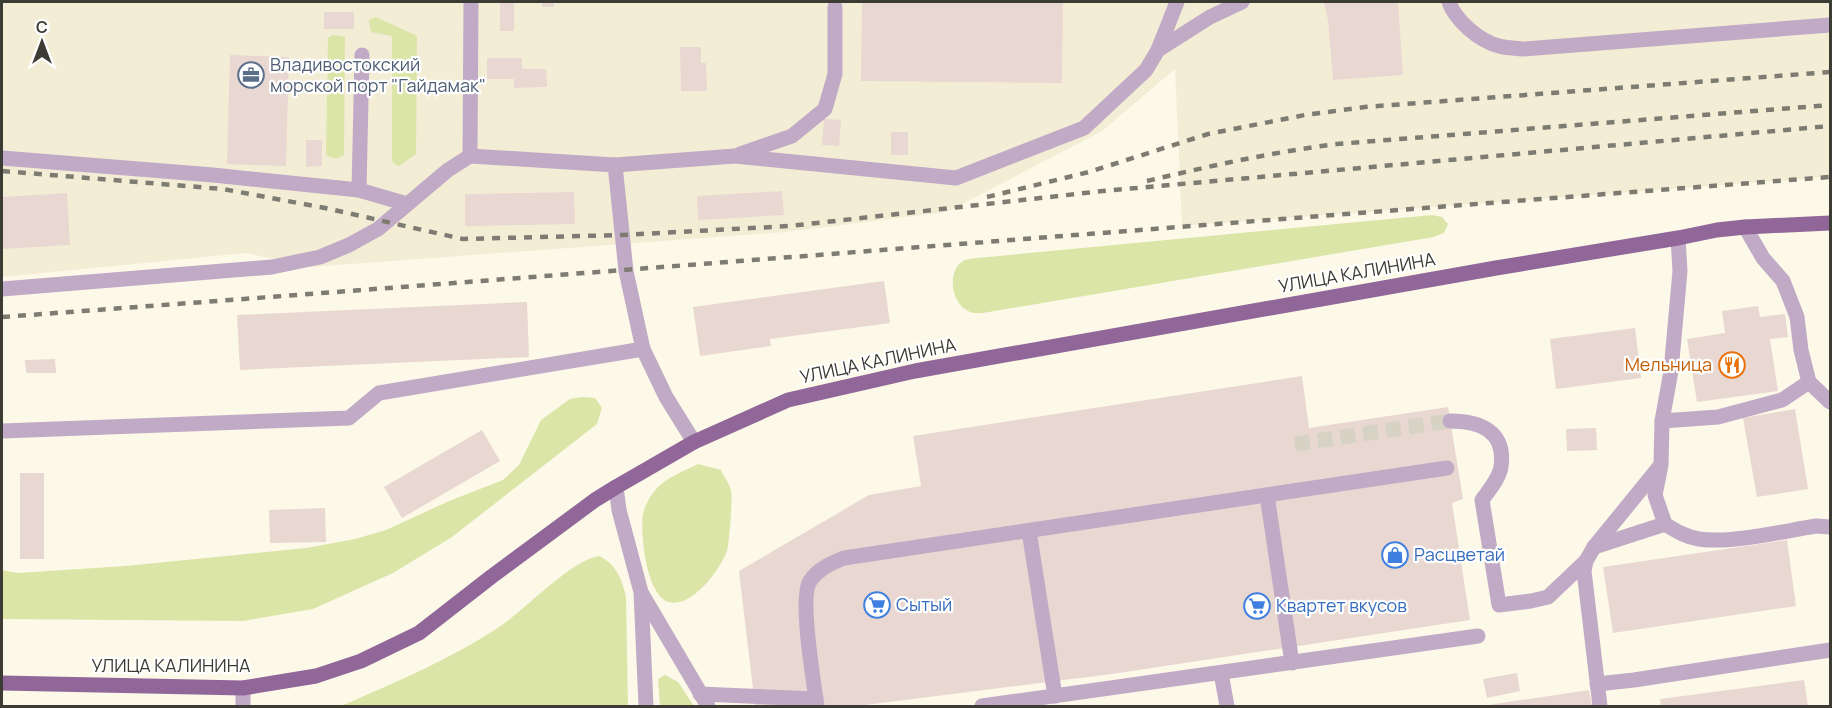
<svg xmlns="http://www.w3.org/2000/svg" width="1832" height="708" viewBox="0 0 1832 708" font-family="Manrope,sans-serif">
<style>
.built{fill:#f3edd6}
.green{fill:#dbe5a8}
.building{fill:#e9d7d2}
.lines{fill:none;stroke-linecap:round;stroke-linejoin:round}
.minor-tunnel{stroke:#d6d3c5;stroke-width:15;stroke-dasharray:15 8;stroke-linecap:butt}
.minor{stroke:#c1aac6;stroke-width:15}
.major{stroke:#91679a;stroke-width:15}
.rail{stroke:#7e7c72;stroke-width:4.5;stroke-dasharray:8 8;stroke-linecap:butt}
.labels{text-anchor:middle;stroke-width:4.5;stroke-linejoin:round;paint-order:stroke}
.service-label{font-size:18px;fill:#4e5e75;stroke:#fff;text-anchor:start}
.street-label{font-size:18px;fill:#3c3b34;stroke:#fff}
.food-label{font-size:18px;fill:#c56008;stroke:#fff;text-anchor:end}
.shop-label{font-size:18px;fill:#366cbe;stroke:#fff;text-anchor:start}
</style>
<rect width="100%" height="100%" fill="#fdf9e9"/>
<!-- built -->
<path class="built" d="M 2,2 L 1830,2 L 1830,177 L 1182,226 L 1175,69 L 1102,131 L 947,212 L 785,232 L 311,267 L 246,253 L 2,277 Z"/>
<!-- green -->
<g class="green">
<path d="M 376,17 L 417,36 L 416,154 L 399,166 L 394,164 L 392,160 L 392,38 L 391,36 L 371,32 L 369,20 Z"/>
<path d="M 333,35 L 345,37 L 344,155 C 339,159 332,159 326,155 L 328,38 Z"/>
<path d="M 1432,215 L 1442,217 L 1448,224 L 1444,233 L 1434,237 L 983,313 C 978,313 973,314 968,311 C 952,304 946,272 963,261 C 966,259 972,259 977,258 Z"/>
<path d="M 582,397 L 595,398 L 602,408 L 597,424 L 452,537 L 393,573 L 313,609 L 243,621 L 2,619 L 2,570 L 18,573 L 125,566 L 306,548 L 355,539 L 386,530 L 449,501 L 503,480 L 519,465 L 541,420 L 570,399 Z"/>
<path d="M 698,464 L 721,470 C 724,477 730,484 731,491 C 733,497 729,545 727,551 C 720,570 692,608 669,602 C 646,596 640,533 643,514 C 644,508 649,498 653,493 C 664,478 682,472 698,464 Z"/>
<path d="M 599,556 C 616,564 622,579 626,597 L 628,706 L 337,706 L 346,704 C 400,680 453,658 502,625 C 528,607 570,561 599,556 Z"/>
<path d="M 665,675 L 678,682 L 694,706 L 660,706 L 658,679 Z"/>
</g>
<!-- building -->
<g class="building">
<rect x="500" y="2" width="14" height="29"/>
<rect x="542" y="2" width="12" height="5"/>
<path d="M 862,2 L 1063,2 L 1062,83 L 861,81 Z"/>
<path d="M 1324,2 L 1398,2 L 1403,75 L 1333,80 L 1328,20 Z"/>
<rect x="324" y="12" width="30" height="17"/>
<path d="M 680,47 L 701,47 L 701,63 L 706,63 L 707,91 L 681,91 Z"/>
<path d="M 230,55 L 289,57 L 286,166 L 227,164 Z"/>
<path d="M 487,58 L 522,58 L 522,69 L 546,69 L 547,87 L 514,88 L 514,79 L 487,79 Z"/>
<path d="M 824,119 L 841,120 L 839,146 L 822,145 Z"/>
<rect x="891" y="132" width="17" height="23"/>
<path d="M 306,140 L 322,140 L 322,166 L 306,167 Z"/>
<path d="M 782,191 L 784,215 L 698,220 L 697,196 Z"/>
<path d="M 574,192 L 575,224 L 465,226 L 465,194 Z"/>
<path d="M 67,193 L 70,245 L 2,249 L 2,197 Z"/>
<path d="M 884,281 L 890,323 L 770,339 L 771,346 L 700,356 L 693,307 Z"/>
<path d="M 527,302 L 529,357 L 240,370 L 237,315 Z"/>
<path d="M 1758,306 L 1760,317 L 1785,314 L 1788,337 L 1770,339 L 1778,391 L 1697,402 L 1687,339 L 1725,333 L 1722,311 Z"/>
<path d="M 1635,328 L 1641,378 L 1556,389 L 1550,339 Z"/>
<path d="M 55,359 L 56,373 L 26,373 L 25,360 Z"/>
<path d="M 1302,376 L 1309,428 L 1448,407 L 1463,499 L 1452,503 L 1470,620 L 1112,674 L 857,706 L 755,706 L 739,571 L 869,495 L 921,486 L 913,436 Z"/>
<path d="M 1795,409 L 1808,489 L 1757,497 L 1743,418 Z"/>
<path d="M 1596,428 L 1597,450 L 1567,451 L 1566,429 Z"/>
<path d="M 482,430 L 500,461 L 402,518 L 384,487 Z"/>
<rect x="20" y="473" width="24" height="86"/>
<path d="M 325,508 L 326,542 L 270,543 L 269,510 Z"/>
<path d="M 1787,540 L 1796,606 L 1613,633 L 1603,567 Z"/>
<path d="M 1517,673 L 1520,691 L 1487,698 L 1483,679 Z"/>
<path d="M 1804,680 L 1808,706 L 1661,706 L 1660,699 Z"/>
<path d="M 1589,690 L 1592,706 L 1488,706 L 1488,705 Z"/>
</g>
<g class="lines">
<!-- minor-tunnel -->
<path class="minor-tunnel" d="M 1295,444 L 1450,421"/>
<!-- minor -->
<g class="minor">
<path d="M 1449,2 C 1455,20 1479,41 1499,46 C 1506,48 1515,48 1523,49 L 1830,25"/>
<path d="M 1158,50 L 1177,2"/>
<path d="M 740,154 L 792,136 L 825,109 L 835,74 L 835,7"/>
<path d="M 470,156 L 471,2"/>
<path d="M 2,158 L 213,175 L 359,190 L 407,204"/>
<path d="M 615,165 L 626,271 L 643,349 L 666,397 L 694,442"/>
<path d="M 359,190 L 362,55"/>
<path d="M 1745,227 L 1763,258 L 1783,281 L 1797,317 L 1801,350 L 1809,382 L 1830,402"/>
<path d="M 1678,238 L 1680,271 L 1671,371 L 1662,421 L 1661,465 L 1655,495 L 1665,524 C 1676,531 1686,537 1699,539 C 1730,544 1784,531 1816,526 L 1830,527"/>
<path d="M 2,289 L 272,267 L 320,257 L 349,245 L 378,229 L 448,170 L 470,156 L 615,165 L 735,156 L 956,178 L 1084,128 L 1146,70 L 1158,50 L 1210,17 L 1242,2"/>
<path d="M 1450,421 C 1480,421 1506,431 1501,467 C 1499,479 1489,490 1482,500 L 1499,605 L 1531,601 L 1548,597 L 1586,561"/>
<path d="M 1662,421 L 1718,417 L 1782,400 L 1809,382"/>
<path d="M 2,431 L 349,418 L 379,393 L 643,349"/>
<path d="M 616,487 L 619,510 L 641,592 L 646,706"/>
<path d="M 1267,495 L 1292,663"/>
<path d="M 1029,531 L 1055,696"/>
<path d="M 1594,547 L 1665,524"/>
<path d="M 642,594 L 708,706"/>
<path d="M 1221,673 L 1227,706"/>
<path d="M 1597,684 L 1634,680 L 1830,650"/>
<path d="M 243,688 L 243,706"/>
<path d="M 700,694 L 816,699"/>
<path d="M 817,706 C 814,684 799,597 810,581 C 819,568 830,564 844,558 L 1447,468"/>
<path d="M 982,706 L 1478,636"/>
<path d="M 1600,706 L 1584,571 L 1586,561 L 1594,547 L 1660,466"/>
</g>
<!-- major -->
<path class="major" d="M 2,683 L 243,688 L 316,676 L 361,661 L 419,633 L 491,577 L 595,500 L 616,487 L 694,442 L 788,400 L 915,371 L 1496,268 L 1678,238 L 1717,230 L 1745,227 L 1830,223"/>
<!-- rail -->
<g class="rail">
<path d="M 2,171 L 223,189 L 325,208 L 463,239 L 622,235 L 790,226 L 1103,191 L 1830,126"/>
<path d="M 1147,181 C 1210,166 1273,152 1337,144 L 1830,105"/>
<path d="M 987,197 L 1089,172 L 1208,134 L 1305,115 L 1365,107 L 1830,72"/>
<path d="M 2,317 C 611,272 1221,223 1830,177"/>
</g>
</g>
<!-- icons -->
<defs>
<g id="office-ring" transform="scale(1.35)"><circle r="9.5" fill="#fff" stroke="#5c6f8a" stroke-width="1.5"/><path d="M-6-3h4V-5.5h4V-3h4V5H-6ZM-1-4.5V-3h2v-1.5ZM-6 0V1H6V0Z" fill="#5c6f8a"/></g>
<g id="restaurant-ring" transform="scale(1.35)"><circle r="9.5" fill="#fff" stroke="#e8710a" stroke-width="1.5"/><path d="M-5-6h1v4h1v-4h1v4h1v-4h1v5L-1.5 .5V6h-2V.5L-5-1ZM5-6V6H3V1.5H1.5Q1.5-4 5-6Z" fill="#e8710a"/></g>
<g id="shop-ring" transform="scale(1.35)"><circle r="9.5" fill="#fff" stroke="#3f7fe0" stroke-width="1.5"/><path d="M-5-2.5h2.3a2.7 3.5 0 0 1 5.4 0H5L5.5 6h-11ZM-1.5-2.5h3a1.5 2.3 0 0 0-3 0Z" fill="#3f7fe0"/></g>
<g id="supermarket-ring" transform="scale(1.35)"><circle r="9.5" fill="#fff" stroke="#3f7fe0" stroke-width="1.5"/><path d="M-6-5.5h2.5l.6 2H6L4.5 2H-2.5L-4.4-4H-6ZM-1.5 3.2a1.3 1.3 0 1 0 .1 0ZM3 3.2a1.3 1.3 0 1 0 .1 0Z" fill="#3f7fe0"/></g>
</defs>
<g fill-rule="evenodd">
<use href="#office-ring" x="251" y="75"/>
<use href="#restaurant-ring" x="1732" y="365"/>
<use href="#shop-ring" x="1395" y="555"/>
<use href="#supermarket-ring" x="877" y="605"/>
<use href="#supermarket-ring" x="1257" y="606"/>
</g>
<g class="labels">
<!-- service labels -->
<g class="service-label">
<text x="270" y="71">Владивостокский<tspan x="270" dy="21">морской порт "Гайдамак"</tspan></text>
</g>
<!-- street labels -->
<g class="street-label">
<text transform="translate(1357 273) rotate(-10)" y="6">УЛИЦА КАЛИНИНА</text>
<text transform="translate(878 361) rotate(-12)" y="6">УЛИЦА КАЛИНИНА</text>
<text x="171" y="672">УЛИЦА КАЛИНИНА</text>
</g>
<!-- food labels -->
<g class="food-label">
<text x="1712" y="371">Мельница</text>
</g>
<!-- shop labels -->
<g class="shop-label">
<text x="1414" y="561">Расцветай</text>
<text x="896" y="611">Сытый</text>
<text x="1276" y="612">Квартет вкусов</text>
</g>
</g>
<!-- border -->
<rect width="1832" height="708" fill="none" stroke="#3c3b34" stroke-width="6"/>
<!-- north arrow -->
<g transform="translate(42 42)" stroke="#ffffff" stroke-width="4.5" paint-order="stroke">
<path d="M0-4.5L10 22L0 15L-10 22Z" fill="#3c3b34"/>
<text y="-9" font-size="16" font-weight="bold" text-anchor="middle" fill="#3c3b34">С</text>
</g>
</svg>
